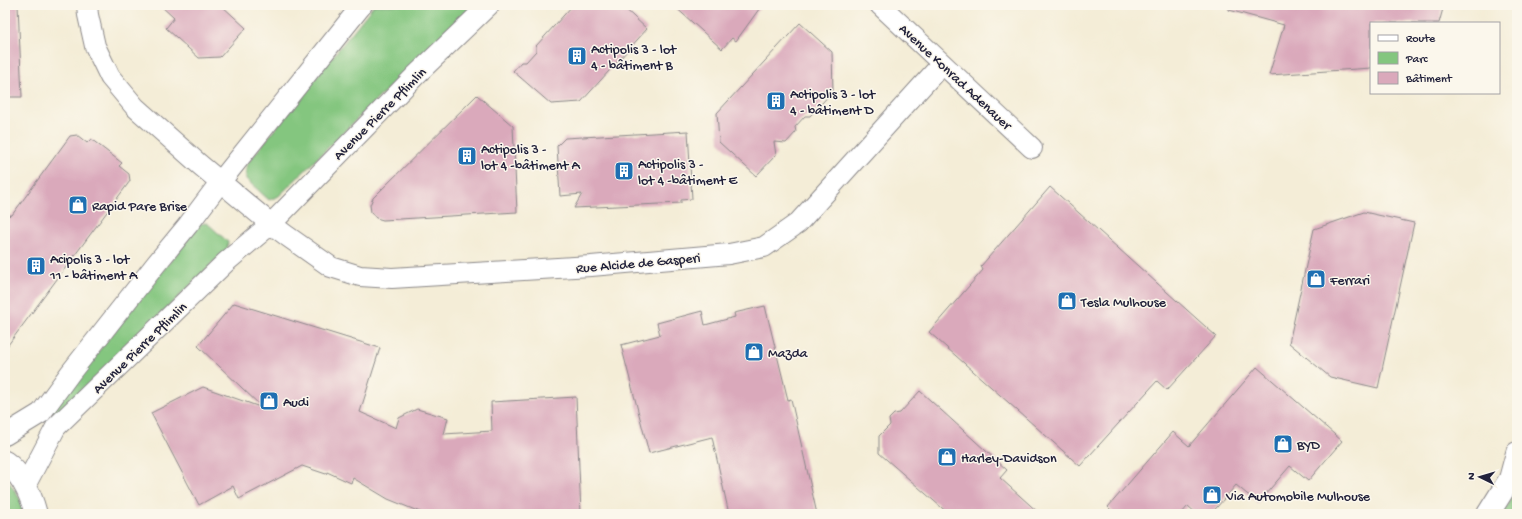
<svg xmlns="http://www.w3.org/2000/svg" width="1522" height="519" viewBox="0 0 1522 519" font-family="'Gochi Hand',sans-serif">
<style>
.green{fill:#84c67f;stroke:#53745d}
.building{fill:#daa9bb}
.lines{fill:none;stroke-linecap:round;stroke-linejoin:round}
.street-casing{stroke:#8b8889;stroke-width:22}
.secondary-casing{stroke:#8b8889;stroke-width:24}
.highway-casing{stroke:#8b8889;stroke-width:24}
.street{stroke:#fff;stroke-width:20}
.secondary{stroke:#fff;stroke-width:22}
.highway{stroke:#fff;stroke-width:22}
.labels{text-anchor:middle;stroke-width:3;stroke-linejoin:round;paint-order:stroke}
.poi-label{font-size:14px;fill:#22223b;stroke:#fbf7ec;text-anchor:start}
.street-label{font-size:14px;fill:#22223b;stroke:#fbf7ec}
</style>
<rect width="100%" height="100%" fill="#fbf7ec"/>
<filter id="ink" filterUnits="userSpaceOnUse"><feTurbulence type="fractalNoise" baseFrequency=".025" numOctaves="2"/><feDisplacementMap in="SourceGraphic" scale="8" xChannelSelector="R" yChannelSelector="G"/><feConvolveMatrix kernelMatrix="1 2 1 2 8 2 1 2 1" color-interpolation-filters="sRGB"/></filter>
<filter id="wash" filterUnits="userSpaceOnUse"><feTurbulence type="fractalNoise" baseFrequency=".012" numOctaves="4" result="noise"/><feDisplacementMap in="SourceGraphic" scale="16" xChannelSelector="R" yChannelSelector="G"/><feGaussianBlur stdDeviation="0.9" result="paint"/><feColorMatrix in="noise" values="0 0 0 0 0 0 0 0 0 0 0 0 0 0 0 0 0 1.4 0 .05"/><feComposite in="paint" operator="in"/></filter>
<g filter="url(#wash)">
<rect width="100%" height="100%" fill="#f4edd7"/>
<!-- green -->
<g class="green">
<path d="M 374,5 L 473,5 L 279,196 L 269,200 L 246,179 L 246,168 L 247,164 Z"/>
<path d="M 207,223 L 228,242 L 227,249 L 56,418 L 50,412 L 200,224 Z"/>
<path d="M 5,476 L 20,499 L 25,514 L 5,514 Z"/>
<path d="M 1517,489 L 1517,514 L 1503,514 Z"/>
</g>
<g id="blocks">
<!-- building -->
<g class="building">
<path d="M 5,5 L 18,5 L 22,97 L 5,97 Z"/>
<path d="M 160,5 L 221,5 L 246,28 L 220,57 L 199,58 L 166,28 L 174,18 Z"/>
<path d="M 573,5 L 621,5 L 647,29 L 581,102 L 551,104 L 513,71 L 521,62 L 526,62 L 536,51 L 536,46 Z"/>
<path d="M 673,5 L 762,5 L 736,41 L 732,38 L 722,49 Z"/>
<path d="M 1229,5 L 1444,5 L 1439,23 L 1371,23 L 1371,68 L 1269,75 L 1284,25 L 1229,10 Z"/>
<path d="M 800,23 L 832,52 L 833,91 L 810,116 L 805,116 L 795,127 L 796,132 L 786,143 L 774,142 L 776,155 L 756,176 L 719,142 L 717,113 Z"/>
<path d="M 477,95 L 513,126 L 517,212 L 383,220 L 376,218 L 371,212 L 370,205 L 373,198 Z"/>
<path d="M 688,131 L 692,199 L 681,200 L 681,203 L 574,208 L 582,194 L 560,196 L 557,146 L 565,138 Z"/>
<path d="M 77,135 L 87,143 L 91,139 L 122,163 L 119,166 L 129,174 L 130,181 L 5,349 L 5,216 L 12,215 L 70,136 Z"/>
<path d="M 1050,187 L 1216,336 L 1167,390 L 1157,381 L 1080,466 L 929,332 L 983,270 L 981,266 Z"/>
<path d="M 1364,212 L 1414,223 L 1378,388 L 1330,377 L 1289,343 L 1314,229 Z"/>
<path d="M 234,303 L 380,348 L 360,412 L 396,428 L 399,418 L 417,409 L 448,418 L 444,434 L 492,431 L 491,402 L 576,397 L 581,514 L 425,514 L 388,499 L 353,478 L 351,483 L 327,472 L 326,474 L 302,466 L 239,499 L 233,486 L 199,505 L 151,413 L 203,387 L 263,408 L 198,346 Z"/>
<path d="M 765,306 L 788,400 L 791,399 L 817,514 L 729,514 L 712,437 L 649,453 L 621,345 L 660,335 L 657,323 L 702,311 L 705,325 L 735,317 L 734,313 Z"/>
<path d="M 1257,367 L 1342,441 L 1308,481 L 1290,466 L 1258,503 L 1236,485 L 1211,514 L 1197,514 L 1188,506 L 1181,514 L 1115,514 L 1108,507 L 1173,432 L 1189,446 Z"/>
<path d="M 920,391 L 1007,470 L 1000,478 L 1040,514 L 949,514 L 879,453 L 879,436 L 890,425 L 889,419 L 894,414 L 900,413 Z"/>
</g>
</g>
</g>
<g filter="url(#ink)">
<use href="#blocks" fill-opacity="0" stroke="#8b8889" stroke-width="1"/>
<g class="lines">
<!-- street casing -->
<g class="street-casing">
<g id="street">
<path d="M 87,5 L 88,15 L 95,46 L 110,77 L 135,107 L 199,164 L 271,224 L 287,236 L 331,267 L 360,276 L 392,278 L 591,266 L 729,254 L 764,247 L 798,223 L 942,64"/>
<path d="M 880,5 L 1032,148"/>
<path d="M 5,435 L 41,413 L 71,372 L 156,264 L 188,225 L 221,181 L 362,5"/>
<path d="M 25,486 L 56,427 L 226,262 L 271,224 L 416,75 L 489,5"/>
</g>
</g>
<!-- secondary casing -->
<g class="secondary-casing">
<path id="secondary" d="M 5,462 C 22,474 31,495 36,514"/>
</g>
<!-- highway casing -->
<g class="highway-casing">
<path id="highway" d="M 1488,514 L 1510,479 L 1517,453"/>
</g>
<!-- street -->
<use href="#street" class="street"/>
<!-- secondary -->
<use href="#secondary" class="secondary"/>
<!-- highway -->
<use href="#highway" class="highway"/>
</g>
</g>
<!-- icons -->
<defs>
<g id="building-square" transform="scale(1)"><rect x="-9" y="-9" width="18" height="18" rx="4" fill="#1f6fb2" stroke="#fbf7ec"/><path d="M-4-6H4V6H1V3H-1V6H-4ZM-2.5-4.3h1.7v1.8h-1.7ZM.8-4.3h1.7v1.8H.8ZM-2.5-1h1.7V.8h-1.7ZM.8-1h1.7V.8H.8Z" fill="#fff"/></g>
<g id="shop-square" transform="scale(1)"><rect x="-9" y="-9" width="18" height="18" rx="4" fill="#1f6fb2" stroke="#fbf7ec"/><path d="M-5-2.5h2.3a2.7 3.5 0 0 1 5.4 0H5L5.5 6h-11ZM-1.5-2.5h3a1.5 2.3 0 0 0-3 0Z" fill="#fff"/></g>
</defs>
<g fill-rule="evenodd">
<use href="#building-square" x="577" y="56"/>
<use href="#building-square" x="776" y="101"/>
<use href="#building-square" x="467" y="156"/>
<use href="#building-square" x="624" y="171"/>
<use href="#shop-square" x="78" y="205"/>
<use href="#building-square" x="36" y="266"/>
<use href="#shop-square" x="1316" y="279"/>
<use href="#shop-square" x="1067" y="301"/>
<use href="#shop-square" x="754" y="352"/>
<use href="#shop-square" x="269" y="401"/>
<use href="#shop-square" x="1283" y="444"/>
<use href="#shop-square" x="947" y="457"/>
<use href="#shop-square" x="1212" y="495"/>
</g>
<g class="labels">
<!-- poi labels -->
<g class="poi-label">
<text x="591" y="53">Actipolis 3 - lot<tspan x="591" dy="16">4 - bâtiment B</tspan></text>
<text x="790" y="98">Actipolis 3 - lot<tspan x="790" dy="16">4 - bâtiment D</tspan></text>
<text x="481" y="153">Actipolis 3 -<tspan x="481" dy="16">lot 4 -bâtiment A</tspan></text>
<text x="638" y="168">Actipolis 3 -<tspan x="638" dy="16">lot 4 -bâtiment E</tspan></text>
<text x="92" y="210">Rapid Pare Brise</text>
<text x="50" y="263">Acipolis 3 - lot<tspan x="50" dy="16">11 - bâtiment A</tspan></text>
<text x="1330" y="284">Ferrari</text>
<text x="1081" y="306">Tesla Mulhouse</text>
<text x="768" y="357">Mazda</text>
<text x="283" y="406">Audi</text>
<text x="1297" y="449">BYD</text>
<text x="961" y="462">Harley-Davidson</text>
<text x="1226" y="500">Via Automobile Mulhouse</text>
</g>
<!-- street labels -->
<g class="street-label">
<text transform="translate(956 76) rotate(43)" y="5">Avenue Konrad Adenauer</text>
<text transform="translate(379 113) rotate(-45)" y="5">Avenue Pierre Pflimlin</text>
<text transform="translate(638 262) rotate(-5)" y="5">Rue Alcide de Gasperi</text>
<text transform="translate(139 347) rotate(-44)" y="5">Avenue Pierre Pflimlin</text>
</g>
</g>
<!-- margin -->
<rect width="1522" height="519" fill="none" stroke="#fbf7ec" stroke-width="20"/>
<!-- legend -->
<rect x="1370" y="22" width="130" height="72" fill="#fbf7ec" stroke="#a4a2a5"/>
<rect x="1378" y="35" width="20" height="6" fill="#ffffff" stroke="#a4a2a5"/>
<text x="1406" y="42" font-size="12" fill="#22223b">Route</text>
<rect x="1378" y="52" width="20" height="12" fill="#84c67f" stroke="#a4a2a5"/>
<text x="1406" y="62" font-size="12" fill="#22223b">Parc</text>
<rect x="1378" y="72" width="20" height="12" fill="#daa9bb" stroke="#a4a2a5"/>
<text x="1406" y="82" font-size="12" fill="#22223b">Bâtiment</text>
<!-- north arrow -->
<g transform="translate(1480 477) rotate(275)" stroke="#fbf7ec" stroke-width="3" paint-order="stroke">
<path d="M0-3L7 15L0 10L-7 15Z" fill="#22223b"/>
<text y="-6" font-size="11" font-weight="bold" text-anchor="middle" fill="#22223b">N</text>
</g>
</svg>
